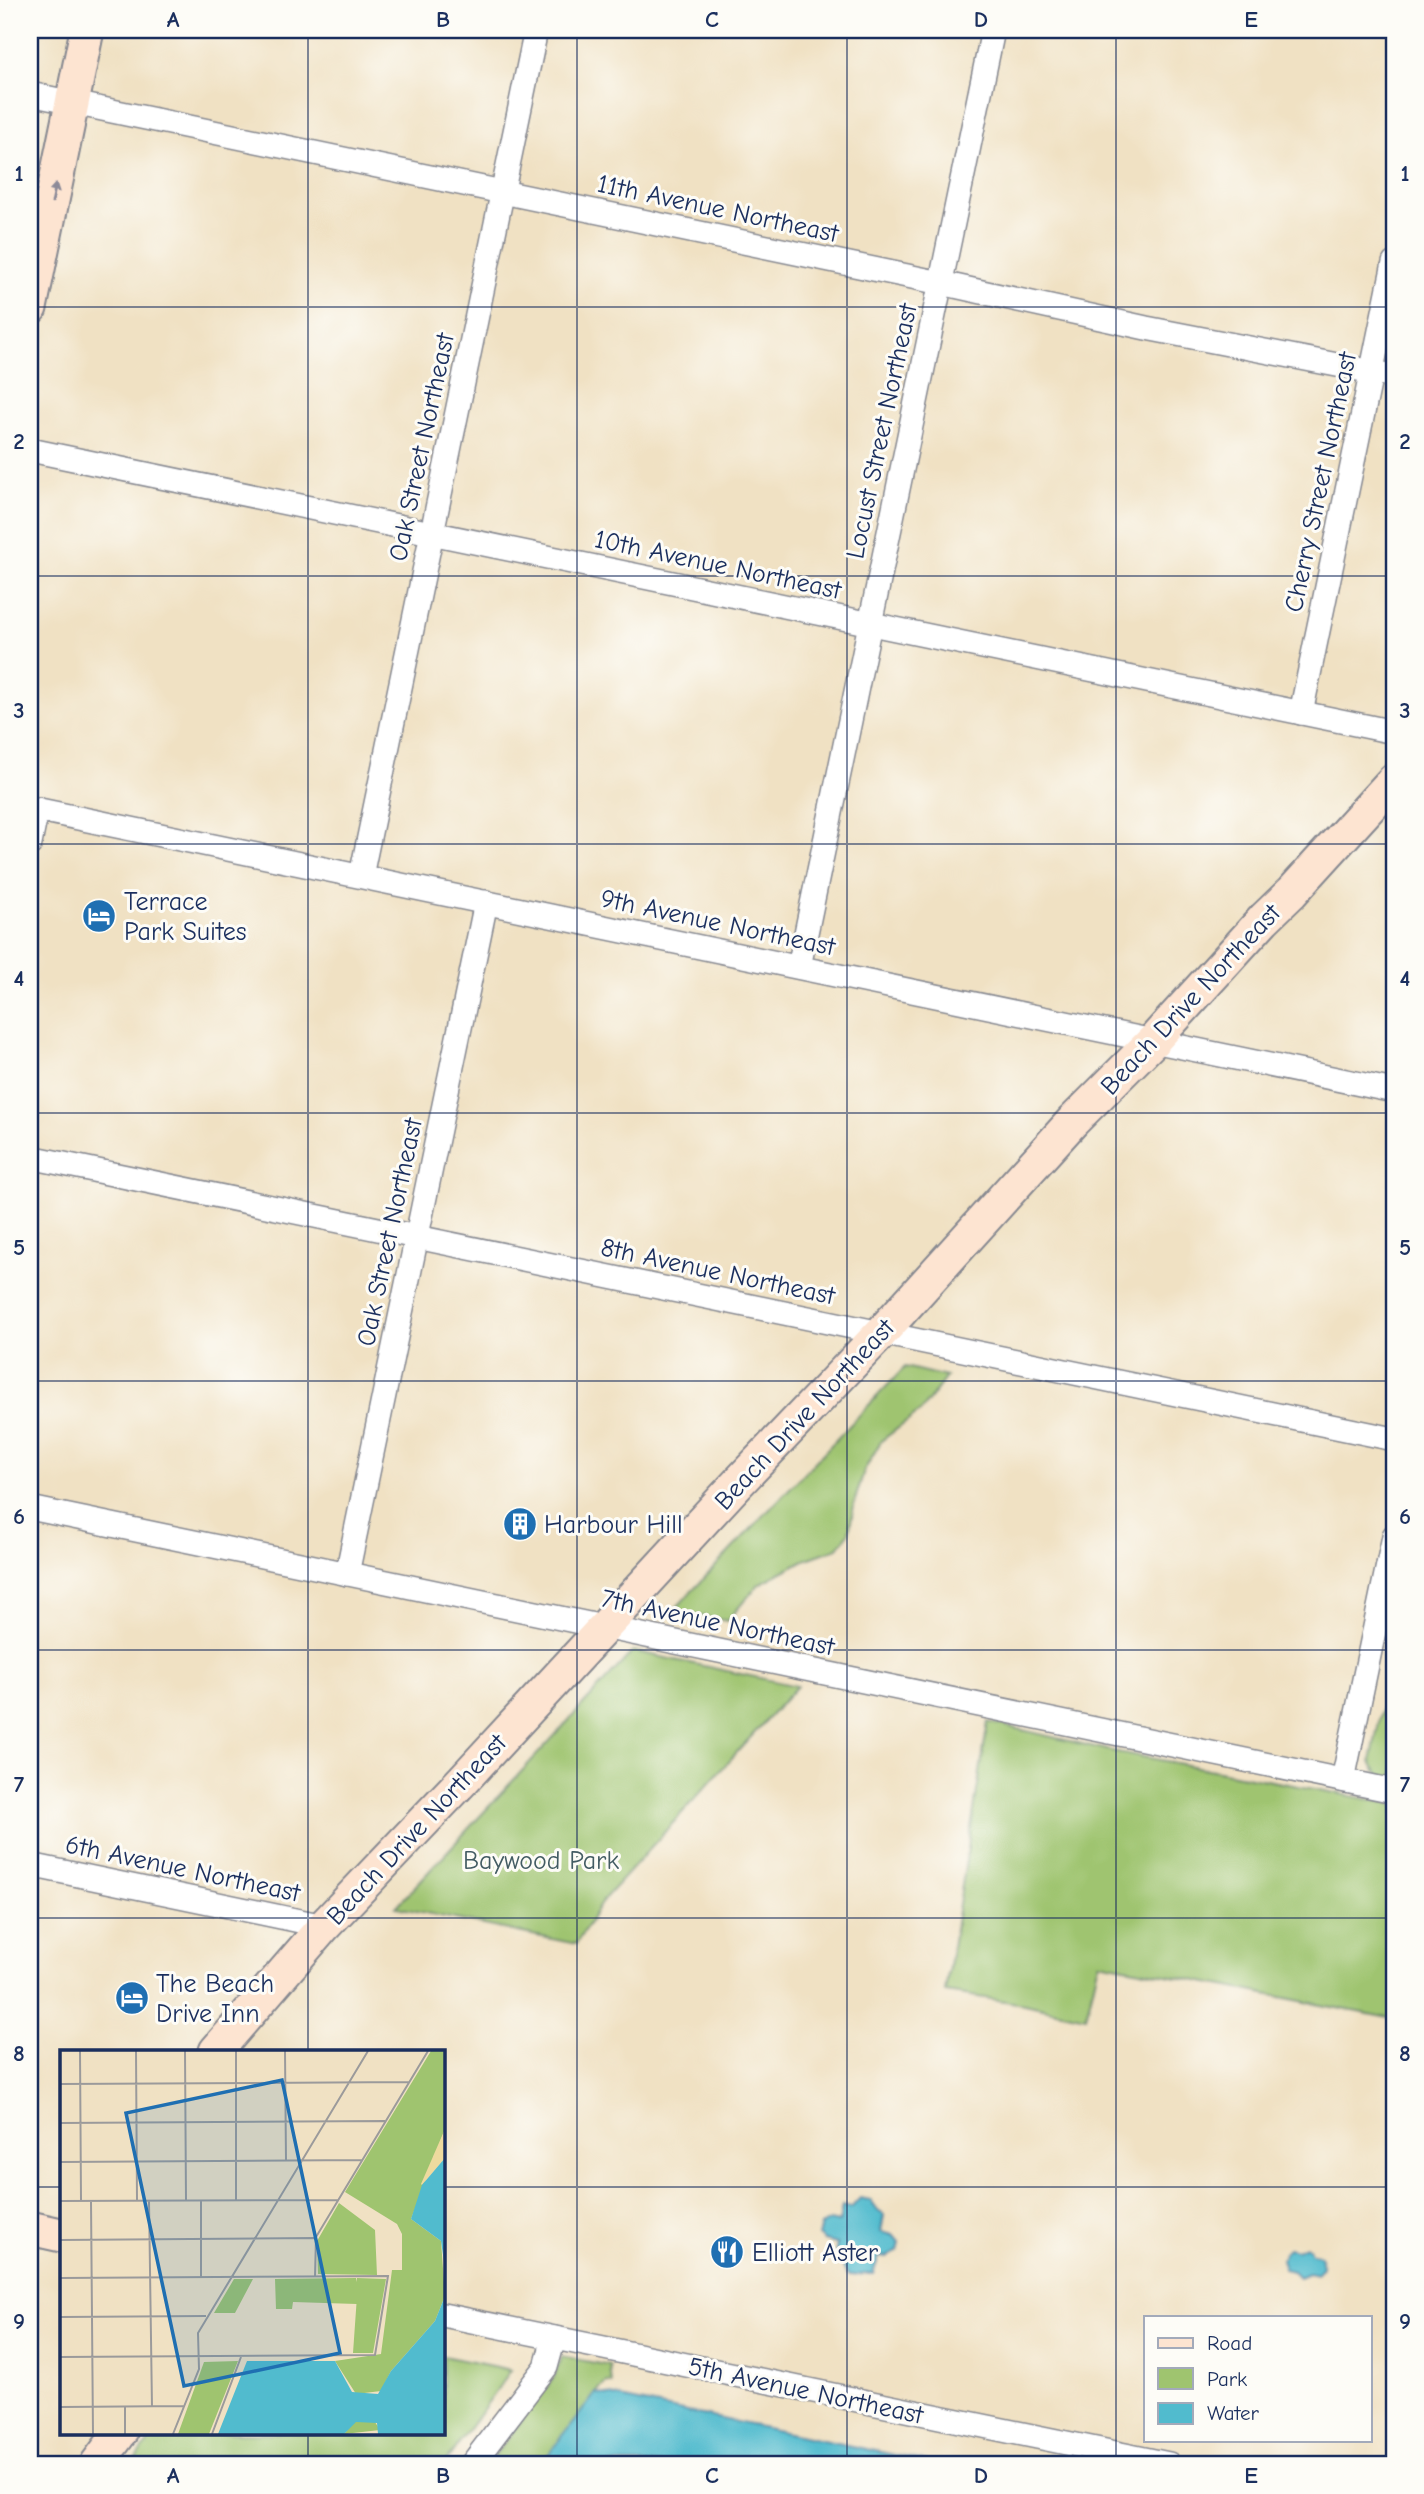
<svg xmlns="http://www.w3.org/2000/svg" width="1424" height="2494" viewBox="0 0 1424 2494" font-family="'Comic Neue',sans-serif">
<style>
.green{fill:#9fc46f;stroke:#5d7a66;stroke-width:2}
.water{fill:#51bbce;stroke:#367596;stroke-width:2}
.lines{fill:none;stroke-linecap:round;stroke-linejoin:round}
.street-casing{stroke:#868890;stroke-width:26}
.secondary-casing{stroke:#868890;stroke-width:37}
.street{stroke:#fff;stroke-width:23}
.secondary{stroke:#fde4d1;stroke-width:33}
.oneway{fill:#8c8a98}
.grid{fill:none;stroke:#1b2f5e;stroke-width:2;stroke-opacity:0.55}
.labels{text-anchor:middle;stroke-width:6;stroke-linejoin:round;paint-order:stroke}
.street-label{font-size:26px;fill:#1b2f5e;stroke:#fdfcf7}
.poi-label{font-size:26px;fill:#1b2f5e;stroke:#fdfcf7;text-anchor:start}
.park-label{font-size:26px;fill:#435c63;stroke:#fdfcf7}
.inset-road{fill:none;stroke:#9b9a9b;stroke-width:2}
.view{fill:#1f6fb2;fill-opacity:0.15;stroke:#1f6fb2;stroke-width:3.5}
.inset-edge{fill:none;stroke:#1b2f5e;stroke-width:3.5}
.neatline{fill:none;stroke:#1b2f5e;stroke-width:2.5}
.grid-label{font-size:23px;text-anchor:middle;font-weight:bold;fill:#1b2f5e}
</style>
<rect width="100%" height="100%" fill="#fdfcf7"/>
<filter id="ink" filterUnits="userSpaceOnUse"><feTurbulence type="fractalNoise" baseFrequency=".0143" numOctaves="2"/><feDisplacementMap in="SourceGraphic" scale="14" xChannelSelector="R" yChannelSelector="G"/><feConvolveMatrix kernelMatrix="1 2 1 2 8 2 1 2 1" color-interpolation-filters="sRGB"/></filter>
<filter id="wash" filterUnits="userSpaceOnUse"><feTurbulence type="fractalNoise" baseFrequency=".00686" numOctaves="4" result="noise"/><feDisplacementMap in="SourceGraphic" scale="28" xChannelSelector="R" yChannelSelector="G"/><feGaussianBlur stdDeviation="1.57" result="paint"/><feColorMatrix in="noise" values="0 0 0 0 0 0 0 0 0 0 0 0 0 0 0 0 0 1.4 0 .05"/><feComposite in="paint" operator="in"/></filter>
<g filter="url(#wash)">
<rect width="100%" height="100%" fill="#f0e1c3"/>
<!-- green -->
<g class="green">
<path d="M 905,1367 L 946,1377 L 921,1411 L 881,1441 L 864,1471 L 855,1500 L 849,1532 L 838,1548 L 804,1560 L 759,1584 L 727,1621 L 673,1611 Z"/>
<path d="M 1394,1647 L 1394,1780 C 1382,1778 1376,1773 1371,1761 Z"/>
<path d="M 633,1651 L 797,1686 L 603,1900 L 576,1944 L 396,1907 Z"/>
<path d="M 988,1722 L 1112,1751 L 1394,1804 L 1394,2019 L 1099,1962 L 1086,2017 L 1024,2004 L 945,1992 Z"/>
<path d="M 443,2356 L 511,2370 L 444,2464 L 133,2464 L 154,2433 L 443,2433 Z"/>
<path d="M 561,2356 L 610,2366 L 612,2384 L 607,2383 L 601,2387 L 541,2464 L 488,2464 L 555,2376 Z"/>
</g>
<!-- water -->
<g class="water">
<path d="M 860,2198 L 870,2200 L 878,2211 L 884,2215 L 881,2232 L 893,2235 L 899,2242 L 897,2252 L 887,2257 L 879,2256 L 873,2274 C 860,2272 844,2283 843,2263 L 834,2261 L 837,2244 L 824,2241 L 818,2236 L 821,2226 L 829,2221 L 839,2223 L 842,2206 L 851,2208 Z"/>
<path d="M 1305,2246 L 1309,2248 L 1311,2253 L 1321,2255 L 1323,2267 L 1317,2275 L 1308,2273 L 1299,2277 L 1293,2271 L 1284,2269 L 1281,2260 L 1283,2253 L 1288,2248 L 1297,2250 Z"/>
<path d="M 596,2393 L 938,2464 L 541,2464 Z"/>
</g>
</g>
<g filter="url(#ink)">
<g class="lines">
<!-- street casing -->
<g class="street-casing">
<g id="street">
<path d="M 30,94 L 941,283 L 1146,328 L 1394,376"/>
<path d="M 30,450 L 1394,732"/>
<path d="M 1301,713 L 1394,263"/>
<path d="M 30,808 L 1394,1091"/>
<path d="M 30,844 L 37,809"/>
<path d="M 361,876 L 536,30"/>
<path d="M 799,967 L 993,30"/>
<path d="M 30,1157 L 1394,1439"/>
<path d="M 30,1508 L 1394,1791"/>
<path d="M 347,1574 L 486,902"/>
<path d="M 1343,1780 L 1394,1536"/>
<path d="M 30,1865 L 324,1926"/>
<path d="M 443,2315 L 1169,2464"/>
<path d="M 472,2464 L 546,2367 L 554,2338"/>
</g>
</g>
<!-- secondary casing -->
<g class="secondary-casing">
<g id="secondary">
<path d="M 30,308 L 87,30"/>
<path d="M 216,2051 L 324,1926 L 463,1780 L 737,1484 L 881,1333 L 1073,1121 L 1154,1040 L 1264,919 L 1292,892 L 1394,780"/>
<path d="M 30,2228 L 61,2235"/>
<path d="M 97,2464 L 120,2433"/>
</g>
</g>
<!-- street -->
<use href="#street" class="street"/>
<!-- secondary -->
<use href="#secondary" class="secondary"/>
</g>
<!-- one-way arrows -->
<defs><path id="oneway-solid" d="M-6-.8H1V-3.2L6.5 0L1 3.2V.8H-6Z" transform="scale(1.75)"/></defs>
<use class="oneway" href="#oneway-solid" transform="translate(54 193) rotate(-78)"/>
</g>
<!-- grid -->
<path class="grid" d="M 308,30 L 308,2051M 577,30 L 577,2464M 847,30 L 847,2464M 1116,30 L 1116,2464M 30,307 L 1394,307M 30,576 L 1394,576M 30,844 L 1394,844M 30,1113 L 1394,1113M 30,1381 L 1394,1381M 30,1650 L 1394,1650M 30,1918 L 1394,1918M 30,2187 L 61,2187M 443,2187 L 1394,2187M 308,2433 L 308,2464"/>
<!-- icons -->
<defs>
<g id="hotel-disc" transform="scale(1.75)"><circle r="9.5" fill="#1f6fb2" stroke="#fdfcf7"/><path d="M-6-4.5h1.5V1H6V5H4.5V3h-9V5H-6ZM-4 0a1.8 1.8 0 1 1 3.6 0ZM.5 0V-2.5h3Q6-2.5 6 0Z" fill="#fff"/></g>
<g id="building-disc" transform="scale(1.75)"><circle r="9.5" fill="#1f6fb2" stroke="#fdfcf7"/><path d="M-4-6H4V6H1V3H-1V6H-4ZM-2.5-4.3h1.7v1.8h-1.7ZM.8-4.3h1.7v1.8H.8ZM-2.5-1h1.7V.8h-1.7ZM.8-1h1.7V.8H.8Z" fill="#fff"/></g>
<g id="restaurant-disc" transform="scale(1.75)"><circle r="9.5" fill="#1f6fb2" stroke="#fdfcf7"/><path d="M-5-6h1v4h1v-4h1v4h1v-4h1v5L-1.5 .5V6h-2V.5L-5-1ZM5-6V6H3V1.5H1.5Q1.5-4 5-6Z" fill="#fff"/></g>
</defs>
<g fill-rule="evenodd">
<use href="#hotel-disc" x="99" y="916"/>
<use href="#building-disc" x="520" y="1524"/>
<use href="#hotel-disc" x="132" y="1998"/>
<use href="#restaurant-disc" x="727" y="2252"/>
</g>
<g class="labels">
<!-- street labels -->
<g class="street-label">
<text transform="translate(718 208) rotate(12)" y="9">11th Avenue Northeast</text>
<text transform="translate(881 431) rotate(-78)" y="9">Locust Street Northeast</text>
<text transform="translate(421 447) rotate(-78)" y="9">Oak Street Northeast</text>
<text transform="translate(1320 482) rotate(-78)" y="9">Cherry Street Northeast</text>
<text transform="translate(718 564) rotate(12)" y="9">10th Avenue Northeast</text>
<text transform="translate(718 922) rotate(12)" y="9">9th Avenue Northeast</text>
<text transform="translate(1190 999) rotate(-47)" y="9">Beach Drive Northeast</text>
<text transform="translate(389 1232) rotate(-78)" y="9">Oak Street Northeast</text>
<text transform="translate(718 1271) rotate(12)" y="9">8th Avenue Northeast</text>
<text transform="translate(804 1414) rotate(-47)" y="9">Beach Drive Northeast</text>
<text transform="translate(718 1622) rotate(12)" y="9">7th Avenue Northeast</text>
<text transform="translate(416 1829) rotate(-47)" y="9">Beach Drive Northeast</text>
<text transform="translate(183 1868) rotate(12)" y="9">6th Avenue Northeast</text>
<text transform="translate(806 2390) rotate(12)" y="9">5th Avenue Northeast</text>
</g>
<!-- poi labels -->
<g class="poi-label">
<text x="124" y="910">Terrace<tspan x="124" dy="30">Park Suites</tspan></text>
<text x="544" y="1533">Harbour Hill</text>
<text x="156" y="1992">The Beach<tspan x="156" dy="30">Drive Inn</tspan></text>
<text x="752" y="2261">Elliott Aster</text>
</g>
<!-- park labels -->
<g class="park-label">
<text x="541" y="1869">Baywood Park</text>
</g>
</g>
<!-- overview -->
<g transform="translate(60 2050)">
<rect width="385" height="385" fill="#f0e1c3"/>
<path d="M 371,1 L 385,1 L 385,79 L 351,169 L 381,191 L 385,246 L 375,271 L 331,321 L 321,341 L 296,344 L 275,311 L 321,304 L 332,220 L 342,220 L 342,184 L 337,174 L 285,142 ZM 279,153 L 315,180 L 317,225 L 258,224 L 257,191 ZM 296,228 L 297,232 L 297,228 L 326,229 L 313,303 L 293,303 L 297,246 L 297,254 L 233,252 L 232,259 L 216,259 L 215,229 ZM 174,229 L 193,229 L 175,263 L 154,263 ZM 178,311 L 149,384 L 118,384 L 144,312 ZM 294,372 L 315,372 L 320,380 L 284,384 Z" fill="#9fc46f"/>
<path d="M 385,79 L 385,108 L 362,135 L 361,134 Z" fill="#eeda9e"/>
<path d="M 385,108 L 385,219 L 381,191 L 351,169 L 362,135 ZM 385,246 L 385,384 L 318,384 L 317,373 L 296,372 L 284,384 L 158,384 L 187,311 L 275,311 L 292,342 L 318,344 L 331,321 L 375,271 Z" fill="#51bbce"/>
<path class="inset-road" d="M 20,1 L 21,151M 76,1 L 77,151M 125,1 L 126,151M 176,1 L 176,150M 225,1 L 226,111M 0,34 L 349,32M 0,73 L 325,71M 0,112 L 302,110M 141,150 L 141,227M 0,151 L 278,150M 31,151 L 33,384M 89,151 L 92,357M 0,190 L 255,188M 255,227 L 256,187 L 368,1M 0,228 L 328,226 L 315,305 L 0,307M 0,267 L 146,266M 0,357 L 124,356M 65,384 L 65,357M 113,384 L 139,319 L 138,283 L 308,1M 152,384 L 181,307"/>
<path class="view" d="M 222,30 L 280,303 L 124,336 L 66,63 Z"/>
<rect width="385" height="385" class="inset-edge"/>
</g>
<!-- margin -->
<rect width="1424" height="2494" fill="none" stroke="#fdfcf7" stroke-width="77"/>
<!-- legend -->
<rect x="1144" y="2316" width="228" height="126" fill="#fdfcf7" stroke="#a3aaba" stroke-width="2"/>
<rect x="1158" y="2338" width="35" height="10" fill="#fde4d1" stroke="#a3aaba" stroke-width="2"/>
<text x="1207" y="2350" font-size="21" fill="#1b2f5e">Road</text>
<rect x="1158" y="2368" width="35" height="21" fill="#9fc46f" stroke="#a3aaba" stroke-width="2"/>
<text x="1207" y="2386" font-size="21" fill="#1b2f5e">Park</text>
<rect x="1158" y="2403" width="35" height="21" fill="#51bbce" stroke="#a3aaba" stroke-width="2"/>
<text x="1207" y="2420" font-size="21" fill="#1b2f5e">Water</text>
<rect x="38" y="38" width="1348" height="2418" class="neatline"/>
<g class="grid-label">
<text x="173" y="27">A</text>
<text x="443" y="27">B</text>
<text x="712" y="27">C</text>
<text x="981" y="27">D</text>
<text x="1251" y="27">E</text>
<text x="19" y="181">1</text>
<text x="1405" y="181">1</text>
<text x="19" y="449">2</text>
<text x="1405" y="449">2</text>
<text x="19" y="718">3</text>
<text x="1405" y="718">3</text>
<text x="19" y="986">4</text>
<text x="1405" y="986">4</text>
<text x="19" y="1255">5</text>
<text x="1405" y="1255">5</text>
<text x="19" y="1524">6</text>
<text x="1405" y="1524">6</text>
<text x="19" y="1792">7</text>
<text x="1405" y="1792">7</text>
<text x="19" y="2061">8</text>
<text x="1405" y="2061">8</text>
<text x="19" y="2329">9</text>
<text x="1405" y="2329">9</text>
<text x="173" y="2483">A</text>
<text x="443" y="2483">B</text>
<text x="712" y="2483">C</text>
<text x="981" y="2483">D</text>
<text x="1251" y="2483">E</text>
</g>
</svg>
